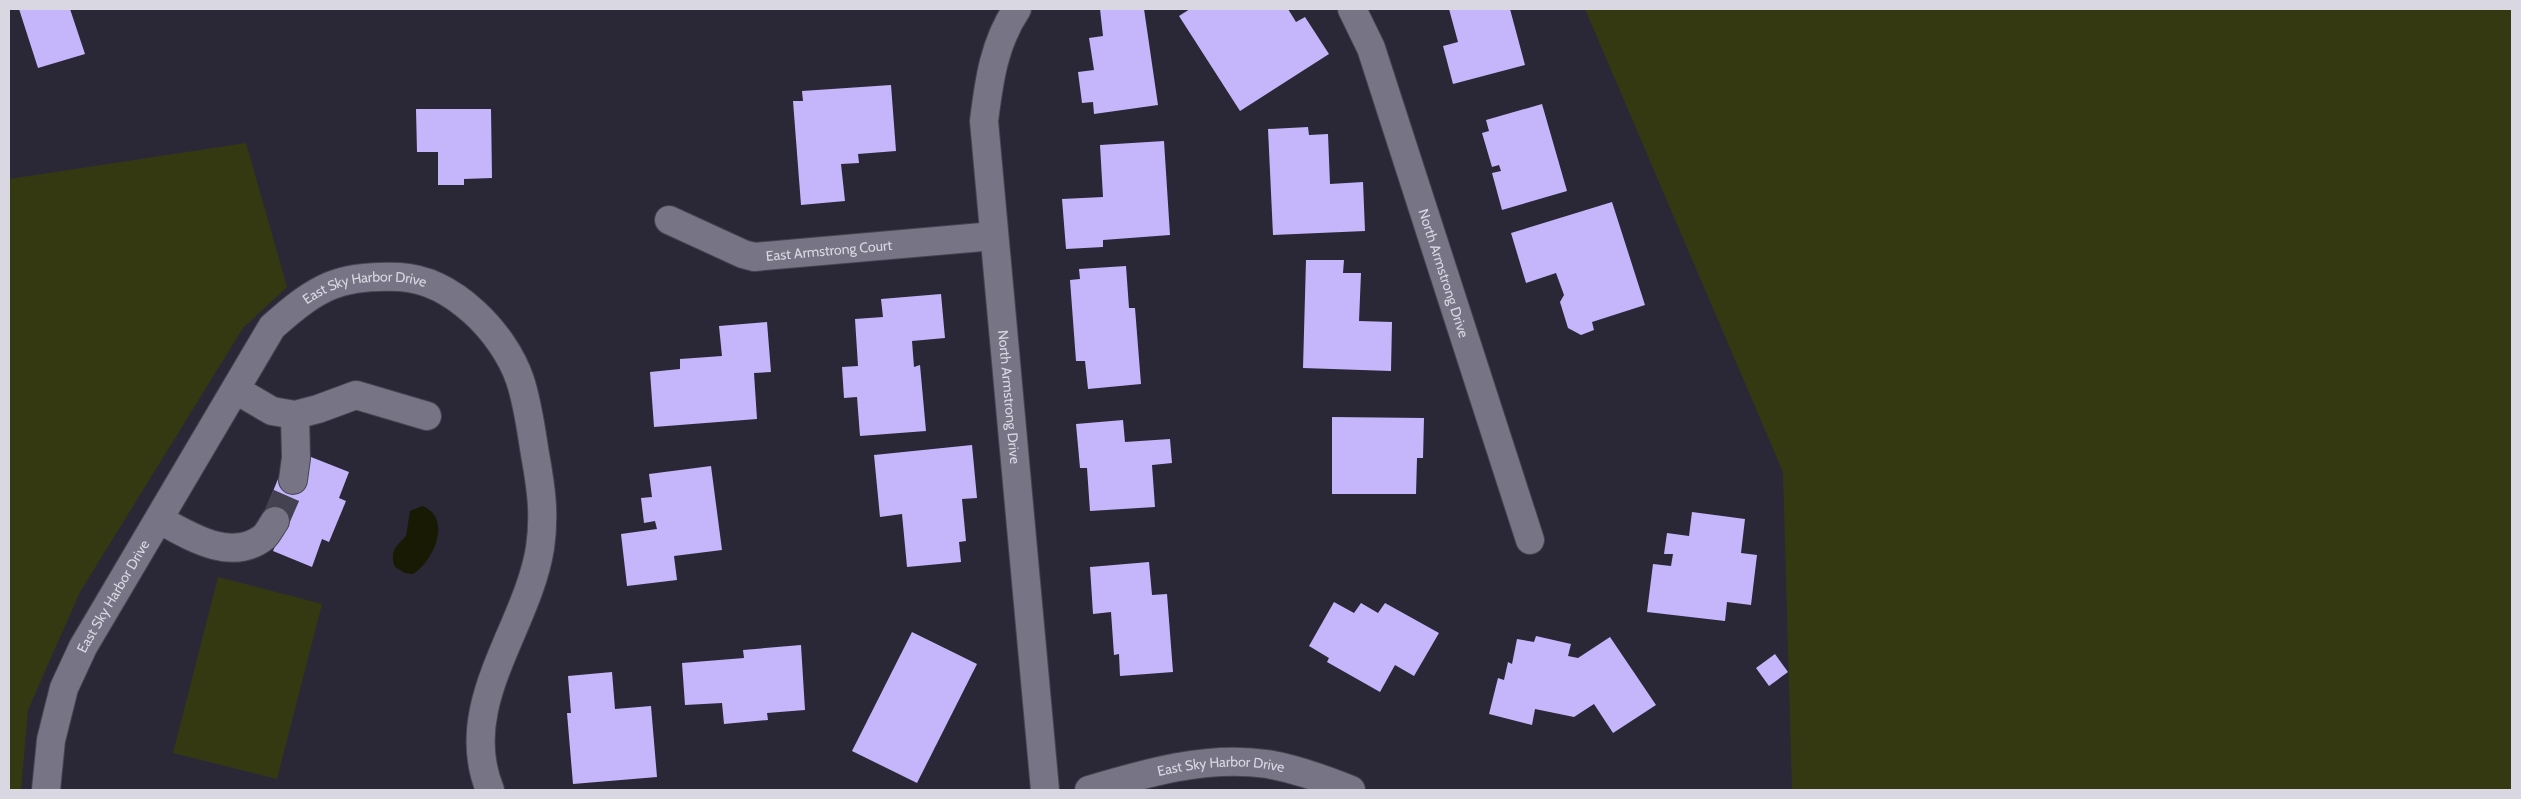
<svg xmlns="http://www.w3.org/2000/svg" width="2521" height="799" viewBox="0 0 2521 799" font-family="Cabin,sans-serif">
<style>
.green{fill:#353912}
.water{fill:#181a04}
.building{fill:#c5b6fc}
.lines{fill:none;stroke-linecap:round;stroke-linejoin:round}
.minor-tunnel{stroke:#444250;stroke-width:28;stroke-dasharray:28 14;stroke-linecap:butt}
.minor-casing{stroke:#464450;stroke-width:30}
.minor{stroke:#777485;stroke-width:28}
.labels{text-anchor:middle;stroke-width:5;stroke-linejoin:round;paint-order:stroke}
.street-label{font-size:14px;fill:#d9d7e1;stroke:#2a2836}
</style>
<rect width="100%" height="100%" fill="#2a2836"/>
<!-- green -->
<g class="green">
<path d="M 1585,9 L 2512,9 L 2512,790 L 1792,790 L 1783,472 Z"/>
<path d="M 246,143 L 287,287 L 243,328 L 80,592 L 28,710 L 21,790 L 9,790 L 9,179 Z"/>
<path d="M 218,577 L 322,604 L 277,779 L 173,753 Z"/>
</g>
<!-- water -->
<path class="water" d="M 422,506 C 453,517 434,561 413,574 L 405,573 L 395,567 C 389,552 396,546 406,536 L 410,511 Z"/>
<!-- building -->
<g class="building">
<path d="M 19,9 L 70,9 L 85,54 L 38,68 Z"/>
<path d="M 1100,9 L 1144,9 L 1158,105 L 1094,114 L 1093,102 L 1082,103 L 1078,72 L 1094,70 L 1089,38 L 1103,36 Z"/>
<path d="M 1190,9 L 1288,9 L 1296,22 L 1305,17 L 1329,54 L 1240,111 L 1179,16 Z"/>
<path d="M 1449,9 L 1510,9 L 1525,65 L 1453,84 L 1443,46 L 1458,42 Z"/>
<path d="M 891,85 L 896,151 L 858,154 L 859,163 L 841,164 L 845,201 L 801,205 L 793,101 L 803,101 L 802,91 Z"/>
<path d="M 1542,104 L 1567,191 L 1502,210 L 1492,173 L 1501,171 L 1499,165 L 1492,167 L 1482,133 L 1489,131 L 1486,120 Z"/>
<path d="M 416,109 L 491,109 L 492,178 L 464,179 L 464,185 L 438,185 L 438,152 L 417,152 Z"/>
<path d="M 1308,127 L 1309,135 L 1328,134 L 1330,184 L 1363,182 L 1365,231 L 1273,235 L 1268,129 Z"/>
<path d="M 1164,141 L 1170,235 L 1103,240 L 1103,247 L 1066,249 L 1062,199 L 1103,197 L 1100,145 Z"/>
<path d="M 1612,202 L 1645,305 L 1592,322 L 1594,330 L 1581,335 L 1568,328 L 1560,302 L 1564,295 L 1556,273 L 1526,283 L 1511,233 Z"/>
<path d="M 1306,260 L 1344,260 L 1343,273 L 1361,273 L 1359,321 L 1392,322 L 1391,371 L 1303,368 Z"/>
<path d="M 1126,266 L 1129,308 L 1135,308 L 1141,384 L 1088,389 L 1085,361 L 1076,361 L 1070,280 L 1080,279 L 1079,269 Z"/>
<path d="M 941,294 L 945,338 L 912,341 L 914,367 L 920,365 L 926,431 L 860,436 L 857,397 L 844,398 L 842,367 L 858,366 L 855,319 L 883,317 L 881,299 Z"/>
<path d="M 767,322 L 771,372 L 754,373 L 757,419 L 654,427 L 650,372 L 680,369 L 680,359 L 722,356 L 719,326 Z"/>
<path d="M 1332,417 L 1424,418 L 1423,458 L 1417,458 L 1416,494 L 1332,494 Z"/>
<path d="M 1123,420 L 1125,442 L 1170,439 L 1172,463 L 1152,465 L 1155,507 L 1090,511 L 1087,468 L 1080,468 L 1076,424 Z"/>
<path d="M 972,445 L 977,498 L 962,499 L 966,541 L 959,542 L 961,562 L 907,567 L 902,514 L 880,517 L 874,455 Z"/>
<path d="M 311,457 L 349,472 L 339,498 L 346,501 L 329,542 L 322,539 L 312,567 L 273,551 L 284,524 L 263,516 L 280,474 L 300,483 Z"/>
<path d="M 711,466 L 722,550 L 674,556 L 677,580 L 627,586 L 621,534 L 657,529 L 655,521 L 644,523 L 641,498 L 652,497 L 649,474 Z"/>
<path d="M 1692,512 L 1745,519 L 1741,553 L 1757,555 L 1751,605 L 1727,602 L 1725,621 L 1647,612 L 1653,564 L 1671,566 L 1673,554 L 1664,554 L 1667,533 L 1689,536 Z"/>
<path d="M 1149,562 L 1152,595 L 1167,594 L 1173,672 L 1120,676 L 1119,654 L 1114,655 L 1111,612 L 1093,614 L 1090,567 Z"/>
<path d="M 1334,602 L 1354,613 L 1361,603 L 1378,613 L 1385,603 L 1439,633 L 1414,676 L 1395,665 L 1380,692 L 1327,662 L 1329,658 L 1309,646 Z"/>
<path d="M 912,632 L 977,664 L 917,783 L 852,751 Z"/>
<path d="M 1536,636 L 1571,644 L 1568,656 L 1578,658 L 1610,637 L 1656,705 L 1613,733 L 1594,704 L 1574,717 L 1535,709 L 1532,725 L 1489,714 L 1498,678 L 1504,680 L 1508,662 L 1512,664 L 1517,639 L 1534,642 Z"/>
<path d="M 801,645 L 805,710 L 767,713 L 768,720 L 724,724 L 722,703 L 685,705 L 682,663 L 744,658 L 743,650 Z"/>
<path d="M 1775,654 L 1788,672 L 1769,686 L 1756,668 Z"/>
<path d="M 612,672 L 615,709 L 651,706 L 657,777 L 573,784 L 567,713 L 571,713 L 568,676 Z"/>
</g>
<g class="lines">
<!-- minor-tunnel -->
<path class="minor-tunnel" d="M 275,521 L 293,480"/>
<!-- minor casing -->
<g class="minor-casing">
<g id="minor">
<path id="s1" d="M 1017,9 C 994,43 989,81 984,121 L 1045,790"/>
<path id="s2" d="M 1352,9 L 1371,48 L 1530,540"/>
<path id="s3" d="M 669,220 L 743,254 L 754,257 L 994,236"/>
<path d="M 236,390 L 272,411 L 295,415 L 318,409 L 356,395 L 427,416"/>
<path d="M 293,480 L 296,458 L 295,415"/>
<path d="M 160,520 C 190,536 231,563 264,537 C 268,533 272,525 275,521"/>
<path id="s4" d="M 46,790 L 51,740 L 64,688 L 83,647 L 272,327 C 317,287 339,274 400,277 C 453,280 504,333 520,380 C 528,404 531,430 535,454 C 541,487 545,514 540,548 C 527,629 455,705 490,790"/>
<path id="s5" d="M 1089,790 C 1146,773 1207,755 1267,764 C 1296,769 1324,779 1351,790"/>
</g>
</g>
<!-- minor -->
<use href="#minor" class="minor"/>
</g>
<g class="labels">
<!-- street labels -->
<g class="street-label">
<text dy="5" stroke="none"><textPath href="#s3" startOffset="168">East Armstrong Court</textPath></text>
<text dy="5" stroke="none"><textPath href="#s2" startOffset="280">North Armstrong Drive</textPath></text>
<text dy="5" stroke="none"><textPath href="#s4" startOffset="626">East Sky Harbor Drive</textPath></text>
<text dy="5" stroke="none"><textPath href="#s1" startOffset="395">North Armstrong Drive</textPath></text>
<text dy="5" stroke="none"><textPath href="#s4" startOffset="208">East Sky Harbor Drive</textPath></text>
<text dy="5" stroke="none"><textPath href="#s5" startOffset="135">East Sky Harbor Drive</textPath></text>
</g>
</g>
<!-- border -->
<rect width="2521" height="799" fill="none" stroke="#d9d7e1" stroke-width="20"/>
</svg>
